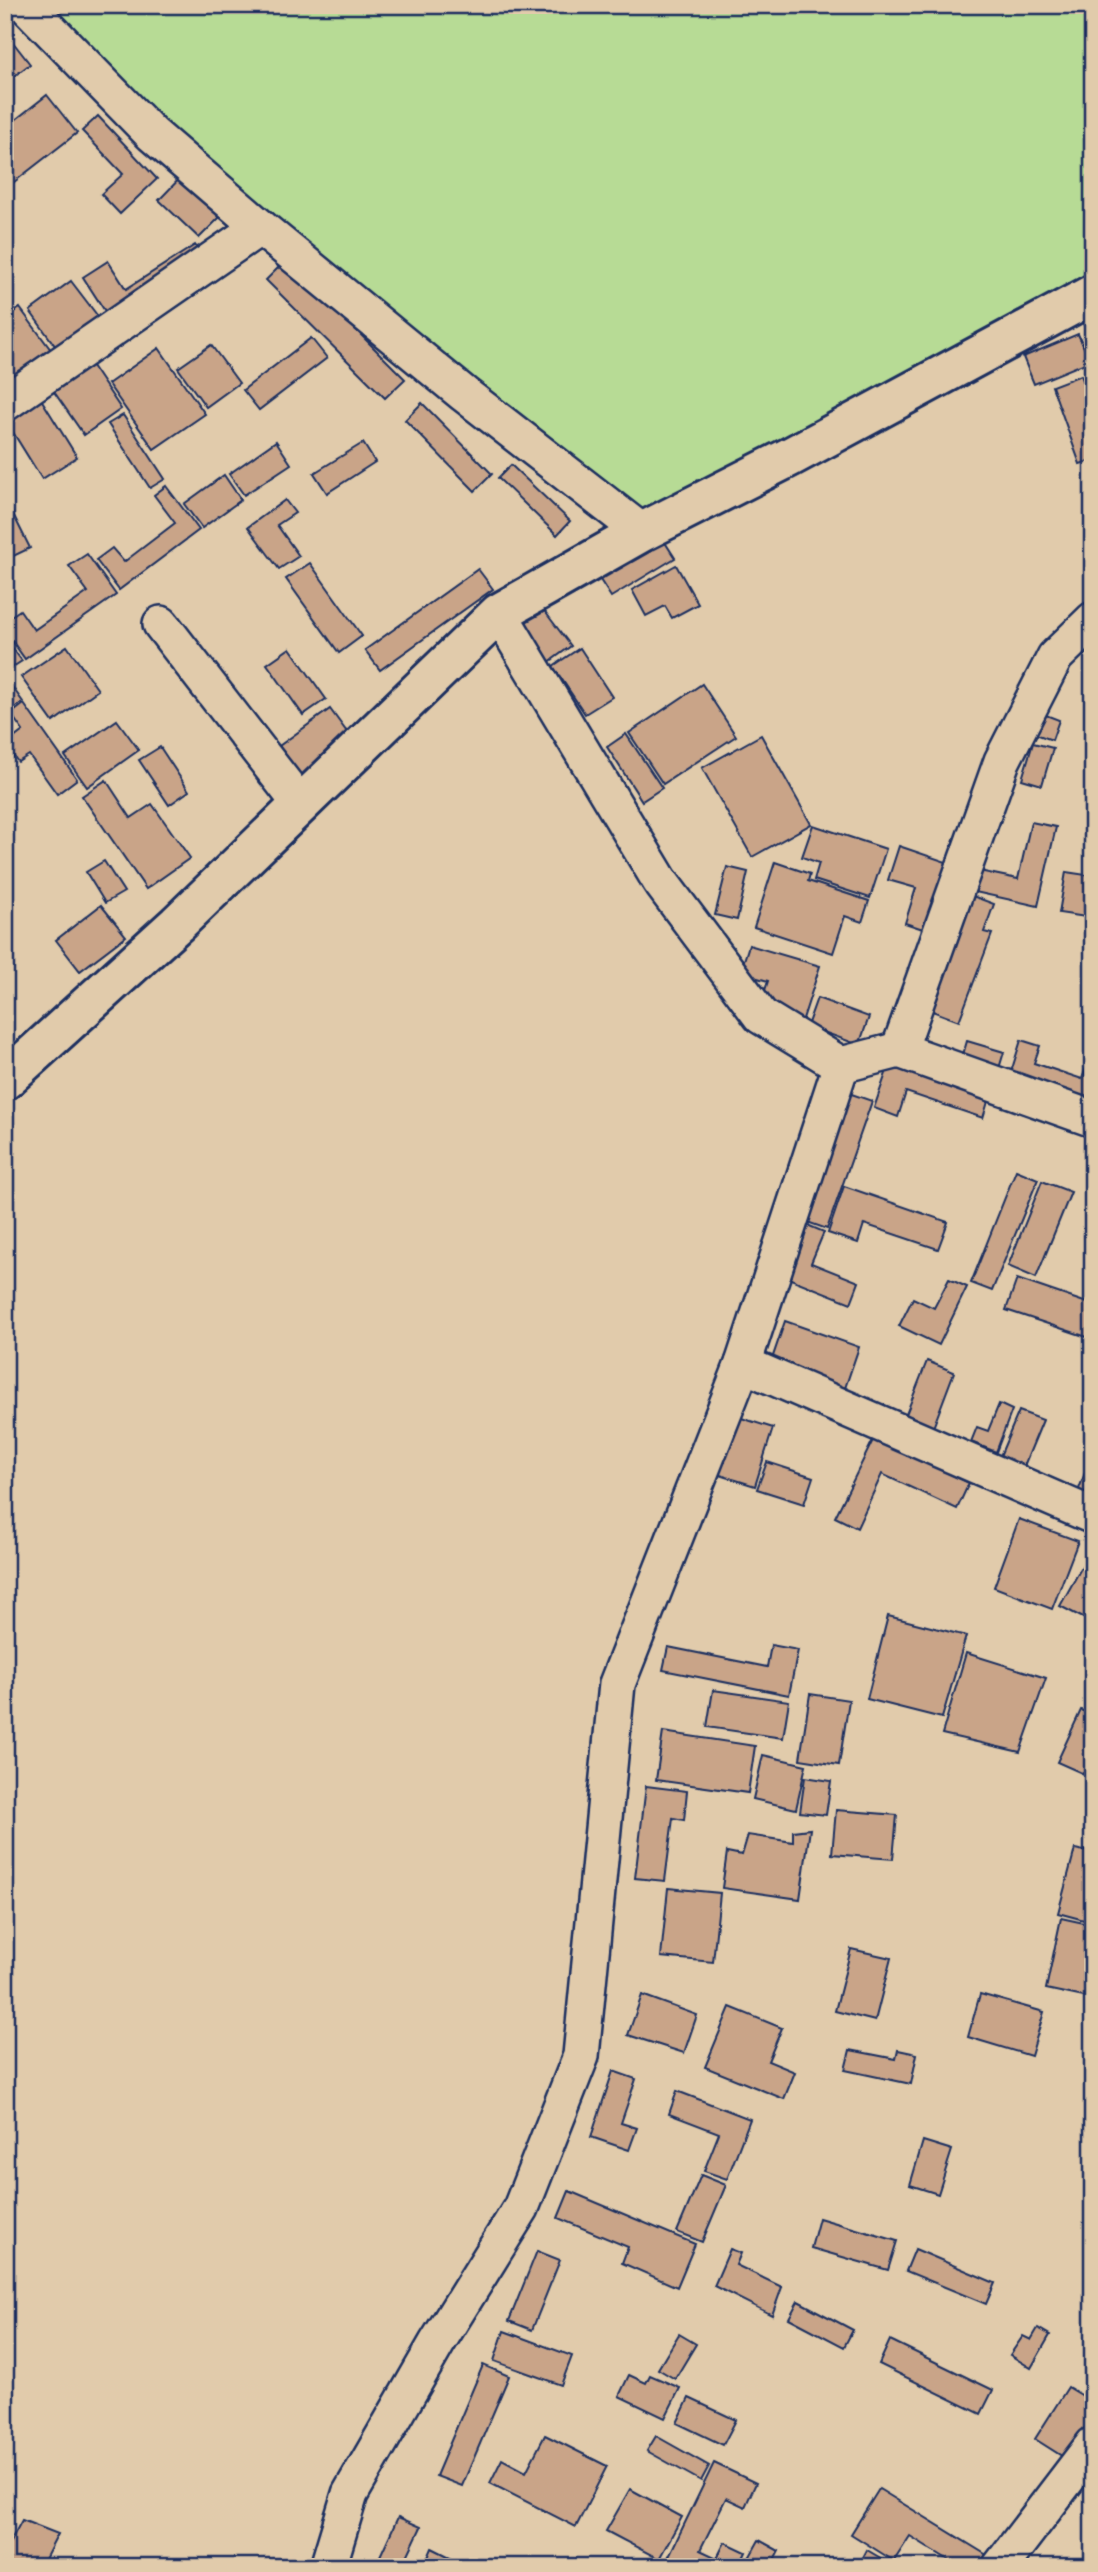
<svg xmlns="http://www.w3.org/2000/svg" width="1098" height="2572" viewBox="0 0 1098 2572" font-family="'Comic Neue',sans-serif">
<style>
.green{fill:#b7db95;stroke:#69857a;stroke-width:2}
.building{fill:#c9a488;stroke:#1b2f5e;stroke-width:2}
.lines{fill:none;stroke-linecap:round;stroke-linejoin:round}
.street-casing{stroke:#1b2f5e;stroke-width:40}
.secondary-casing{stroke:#1b2f5e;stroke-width:44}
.street{stroke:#e1cbab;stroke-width:35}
.secondary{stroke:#e1cbab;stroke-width:38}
</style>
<rect width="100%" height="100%" fill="#e1cbab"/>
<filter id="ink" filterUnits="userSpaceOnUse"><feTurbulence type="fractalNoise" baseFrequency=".0143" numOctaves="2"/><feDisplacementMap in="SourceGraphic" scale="14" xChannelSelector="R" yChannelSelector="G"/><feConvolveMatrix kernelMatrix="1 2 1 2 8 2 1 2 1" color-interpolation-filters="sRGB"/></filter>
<g filter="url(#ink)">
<!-- green -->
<path class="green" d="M 26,5 L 1093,5 L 1093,294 L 642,532 Z"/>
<!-- building -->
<g class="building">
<path d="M 5,32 L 30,64 L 5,83 Z"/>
<path d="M 47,95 L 77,133 L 5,189 L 5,128 Z"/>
<path d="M 98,116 L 157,179 L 120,214 L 101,194 L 123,174 L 82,131 Z"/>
<path d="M 186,172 L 226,211 L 199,238 L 159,200 Z"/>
<path d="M 195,245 L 206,261 L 112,322 L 83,277 L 108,261 L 126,289 Z"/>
<path d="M 286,260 L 405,379 L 385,398 L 266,280 Z"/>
<path d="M 71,281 L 103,323 L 61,354 L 30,311 Z"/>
<path d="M 20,308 L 54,354 L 5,390 L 5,319 Z"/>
<path d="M 1093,308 L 1093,345 L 1079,314 Z"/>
<path d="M 1078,334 L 1090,361 L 1034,384 L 1023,357 Z"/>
<path d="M 311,338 L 327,358 L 259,410 L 243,390 Z"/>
<path d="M 211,345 L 239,383 L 206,407 L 178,368 Z"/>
<path d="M 159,348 L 205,414 L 154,449 L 108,384 Z"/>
<path d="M 88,360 L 121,409 L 84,435 L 50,386 Z"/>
<path d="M 1081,375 L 1093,407 L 1093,460 L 1080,464 L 1052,386 Z"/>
<path d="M 41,399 L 77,457 L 42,479 L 6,421 Z"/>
<path d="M 422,403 L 492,474 L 475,491 L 405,420 Z"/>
<path d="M 123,415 L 165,479 L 150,488 L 108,424 Z"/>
<path d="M 276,441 L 291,464 L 244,495 L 229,474 Z"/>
<path d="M 363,443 L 375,462 L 327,493 L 314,473 Z"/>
<path d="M 511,465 L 570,521 L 557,535 L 498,478 Z"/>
<path d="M 224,475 L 241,500 L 202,528 L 184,504 Z"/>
<path d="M 166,486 L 199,530 L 119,590 L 96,560 L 112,548 L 124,562 L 175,523 L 154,495 Z"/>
<path d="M 5,498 L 30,548 L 5,560 Z"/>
<path d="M 285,500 L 295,513 L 277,525 L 299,556 L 279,569 L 248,527 Z"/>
<path d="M 659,533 L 675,558 L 611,597 L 595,572 Z"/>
<path d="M 87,554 L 116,595 L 25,659 L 5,631 L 5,620 L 20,610 L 34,630 L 88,592 L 69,566 Z"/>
<path d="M 310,563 L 362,636 L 339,653 L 286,579 Z"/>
<path d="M 676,565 L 698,604 L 672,618 L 665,606 L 646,616 L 632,590 Z"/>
<path d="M 478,569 L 493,589 L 380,670 L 365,650 Z"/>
<path d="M 543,609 L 571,646 L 549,662 L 521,624 Z"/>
<path d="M 5,638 L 22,661 L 5,672 Z"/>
<path d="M 67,646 L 98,690 L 53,722 L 21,677 Z"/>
<path d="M 290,648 L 326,699 L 303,715 L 267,664 Z"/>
<path d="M 580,648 L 612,697 L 585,714 L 553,666 Z"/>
<path d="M 5,677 L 23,702 L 5,714 Z"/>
<path d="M 702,684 L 736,736 L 663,784 L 629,733 Z"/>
<path d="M 24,704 L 77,779 L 57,794 L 29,755 L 18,762 L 5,745 L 23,731 L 11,714 Z"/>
<path d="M 330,709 L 352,739 L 301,776 L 279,746 Z"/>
<path d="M 1038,712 L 1059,720 L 1052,740 L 1030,732 Z"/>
<path d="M 117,720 L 139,750 L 87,787 L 65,756 Z"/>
<path d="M 626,734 L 662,788 L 642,801 L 607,747 Z"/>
<path d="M 761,735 L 811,824 L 752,857 L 702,768 Z"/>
<path d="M 1033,743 L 1053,748 L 1042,785 L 1022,779 Z"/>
<path d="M 160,747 L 189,791 L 169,805 L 139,760 Z"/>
<path d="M 106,780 L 131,818 L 152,804 L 190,858 L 146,889 L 82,796 Z"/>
<path d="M 1031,822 L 1056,827 L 1038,906 L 975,892 L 979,871 L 1018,879 Z"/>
<path d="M 813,825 L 886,849 L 870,898 L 814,880 L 819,863 L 802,857 Z"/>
<path d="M 899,846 L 958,866 L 935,933 L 905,923 L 916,888 L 888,880 Z"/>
<path d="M 104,861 L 124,892 L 105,903 L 86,872 Z"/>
<path d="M 775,862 L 810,874 L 808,881 L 869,901 L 862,922 L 845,916 L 833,953 L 754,927 Z"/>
<path d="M 727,867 L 748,872 L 737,920 L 715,915 Z"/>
<path d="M 1066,872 L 1093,876 L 1093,918 L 1059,913 Z"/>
<path d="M 967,894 L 994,904 L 984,932 L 992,934 L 959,1021 L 924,1008 Z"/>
<path d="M 101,905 L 126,936 L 80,971 L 56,940 Z"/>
<path d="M 749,945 L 820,966 L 802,1022 L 759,1009 L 768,981 L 740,973 Z"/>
<path d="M 817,998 L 869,1017 L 859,1045 L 807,1026 Z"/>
<path d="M 1021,1040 L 1040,1046 L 1034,1063 L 1082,1079 L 1088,1062 L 1093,1064 L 1093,1113 L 1007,1085 Z"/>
<path d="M 967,1041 L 1004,1052 L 997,1075 L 960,1065 Z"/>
<path d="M 890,1062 L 990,1095 L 983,1118 L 906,1092 L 898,1117 L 874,1108 Z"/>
<path d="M 837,1089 L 872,1101 L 827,1229 L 793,1217 Z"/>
<path d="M 1016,1170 L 1038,1179 L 992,1291 L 971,1283 Z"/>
<path d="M 1042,1181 L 1071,1192 L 1036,1278 L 1008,1266 Z"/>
<path d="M 844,1186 L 948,1222 L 938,1249 L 864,1224 L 858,1243 L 828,1233 Z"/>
<path d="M 800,1222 L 824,1232 L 811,1263 L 859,1282 L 851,1303 L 778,1274 Z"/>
<path d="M 949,1279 L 967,1287 L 939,1345 L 899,1326 L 913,1298 L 934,1308 Z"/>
<path d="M 1017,1279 L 1093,1305 L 1093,1339 L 1006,1310 Z"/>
<path d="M 785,1321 L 859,1347 L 843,1394 L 769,1368 Z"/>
<path d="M 927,1361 L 954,1372 L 931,1433 L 903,1422 Z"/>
<path d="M 999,1404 L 1012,1410 L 996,1452 L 971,1442 L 977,1427 L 988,1431 Z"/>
<path d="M 1019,1411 L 1043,1420 L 1024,1466 L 1000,1456 Z"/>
<path d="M 735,1416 L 773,1428 L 755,1486 L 717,1474 Z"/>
<path d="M 874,1438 L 969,1483 L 957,1509 L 882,1474 L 857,1528 L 835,1517 Z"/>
<path d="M 767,1462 L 813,1477 L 804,1504 L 757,1489 Z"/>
<path d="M 1089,1462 L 1093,1464 L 1093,1506 L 1075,1500 Z"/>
<path d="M 1019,1519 L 1078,1541 L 1052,1609 L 994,1587 Z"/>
<path d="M 1090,1552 L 1093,1553 L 1093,1623 L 1060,1606 Z"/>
<path d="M 888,1616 L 966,1636 L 942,1718 L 867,1699 Z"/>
<path d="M 771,1645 L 798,1650 L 789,1695 L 663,1670 L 668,1647 L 767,1667 Z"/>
<path d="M 966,1653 L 1046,1678 L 1020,1752 L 942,1734 Z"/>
<path d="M 713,1690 L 789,1701 L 783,1738 L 707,1727 Z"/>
<path d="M 810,1694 L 849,1700 L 839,1765 L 800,1759 Z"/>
<path d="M 1081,1710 L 1093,1716 L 1093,1778 L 1057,1762 Z"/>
<path d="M 663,1732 L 755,1746 L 748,1793 L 656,1780 Z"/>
<path d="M 763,1755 L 806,1765 L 796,1809 L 753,1799 Z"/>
<path d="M 805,1777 L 831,1781 L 826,1815 L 800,1812 Z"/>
<path d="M 646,1786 L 687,1791 L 684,1820 L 673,1818 L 665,1881 L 635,1878 Z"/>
<path d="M 836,1810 L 897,1815 L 893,1859 L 832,1854 Z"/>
<path d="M 810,1829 L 800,1899 L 722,1888 L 727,1852 L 742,1855 L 748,1835 L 793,1842 L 793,1831 Z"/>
<path d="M 1075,1849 L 1093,1853 L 1093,1904 L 1088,1921 L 1058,1913 Z"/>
<path d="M 668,1888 L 720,1893 L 713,1962 L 661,1957 Z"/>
<path d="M 1061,1918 L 1093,1925 L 1093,1999 L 1046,1989 Z"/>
<path d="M 851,1949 L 891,1958 L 875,2021 L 835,2011 Z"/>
<path d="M 980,1994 L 1044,2012 L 1031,2056 L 968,2037 Z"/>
<path d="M 642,1995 L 697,2015 L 684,2053 L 628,2035 Z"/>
<path d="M 730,2007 L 782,2028 L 768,2061 L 795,2072 L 784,2099 L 705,2067 Z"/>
<path d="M 850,2050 L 896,2059 L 898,2050 L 917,2054 L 911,2084 L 845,2070 Z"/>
<path d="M 613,2071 L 636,2079 L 621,2123 L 637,2128 L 629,2150 L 591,2137 Z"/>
<path d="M 677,2091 L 750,2119 L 727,2179 L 704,2171 L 719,2133 L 669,2114 Z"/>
<path d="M 923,2141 L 952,2150 L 938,2194 L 910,2185 Z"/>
<path d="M 701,2175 L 726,2185 L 702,2242 L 677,2232 Z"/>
<path d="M 569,2191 L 695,2244 L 677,2287 L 622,2263 L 628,2247 L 558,2218 Z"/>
<path d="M 819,2218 L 897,2241 L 888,2270 L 811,2248 Z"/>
<path d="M 730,2249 L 741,2253 L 736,2265 L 782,2287 L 772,2315 L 714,2286 Z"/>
<path d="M 915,2249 L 995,2283 L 986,2304 L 906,2271 Z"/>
<path d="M 537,2251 L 560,2260 L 532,2330 L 509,2321 Z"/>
<path d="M 798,2301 L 853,2330 L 844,2347 L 789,2318 Z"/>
<path d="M 1038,2328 L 1050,2335 L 1031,2368 L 1010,2355 L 1023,2336 L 1031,2340 Z"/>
<path d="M 504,2331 L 572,2356 L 561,2385 L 494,2361 Z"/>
<path d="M 679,2334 L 696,2344 L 675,2379 L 658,2369 Z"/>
<path d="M 890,2340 L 993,2390 L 981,2414 L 879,2364 Z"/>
<path d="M 483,2365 L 509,2376 L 462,2486 L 436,2476 Z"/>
<path d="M 629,2375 L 646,2383 L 650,2375 L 680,2388 L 665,2418 L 619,2396 Z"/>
<path d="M 1068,2387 L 1093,2402 L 1093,2430 L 1073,2463 L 1035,2439 Z"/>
<path d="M 689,2398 L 736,2420 L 723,2445 L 677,2423 Z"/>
<path d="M 545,2435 L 607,2466 L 576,2527 L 490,2483 L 502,2459 L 526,2472 Z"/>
<path d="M 656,2436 L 709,2466 L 701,2481 L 647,2451 Z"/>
<path d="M 714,2463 L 756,2483 L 745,2507 L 726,2498 L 700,2550 L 717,2558 L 725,2542 L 746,2552 L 739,2567 L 671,2567 L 665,2564 Z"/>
<path d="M 630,2489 L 682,2517 L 659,2559 L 606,2531 Z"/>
<path d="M 879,2489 L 990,2557 L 984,2567 L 960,2567 L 910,2536 L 894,2561 L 851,2534 Z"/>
<path d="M 398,2517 L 421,2527 L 403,2565 L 407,2567 L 375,2567 Z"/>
<path d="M 22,2520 L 58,2534 L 41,2567 L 5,2567 L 5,2551 Z"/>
<path d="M 759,2540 L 779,2551 L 771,2567 L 744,2567 Z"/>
<path d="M 432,2548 L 462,2563 L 460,2567 L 424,2567 Z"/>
<path d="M 867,2550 L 894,2566 L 893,2567 L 858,2567 Z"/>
</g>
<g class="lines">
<!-- street casing -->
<g class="street-casing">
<g id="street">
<path d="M 26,5 L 152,134 L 260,227 L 464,394 L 642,532"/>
<path d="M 5,403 L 260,227"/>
<path d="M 161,624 L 301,805"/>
<path d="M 899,1050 L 1002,761 L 1055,657 L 1093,620"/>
<path d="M 841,1065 L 899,1050 L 1093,1119"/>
<path d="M 743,1364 L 1093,1516"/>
<path d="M 328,2567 L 350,2494 L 437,2343 L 521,2208 L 581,2056 L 617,1684 L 743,1364 L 841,1065 L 761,1016 L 660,881 L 499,613"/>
<path d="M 1000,2567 L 1093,2445"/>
</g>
</g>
<!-- secondary casing -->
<g class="secondary-casing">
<path id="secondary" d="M 5,1080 L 177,924 L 499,613 L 642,532 L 790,457 L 1093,294"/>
</g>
<!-- street -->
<use href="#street" class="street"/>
<!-- secondary -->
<use href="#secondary" class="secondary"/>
</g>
</g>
<!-- margin -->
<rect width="1098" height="2572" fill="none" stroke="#e1cbab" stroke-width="28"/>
<rect x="14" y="14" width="1070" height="2544" fill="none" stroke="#1b2f5e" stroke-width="2.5" filter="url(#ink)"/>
</svg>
